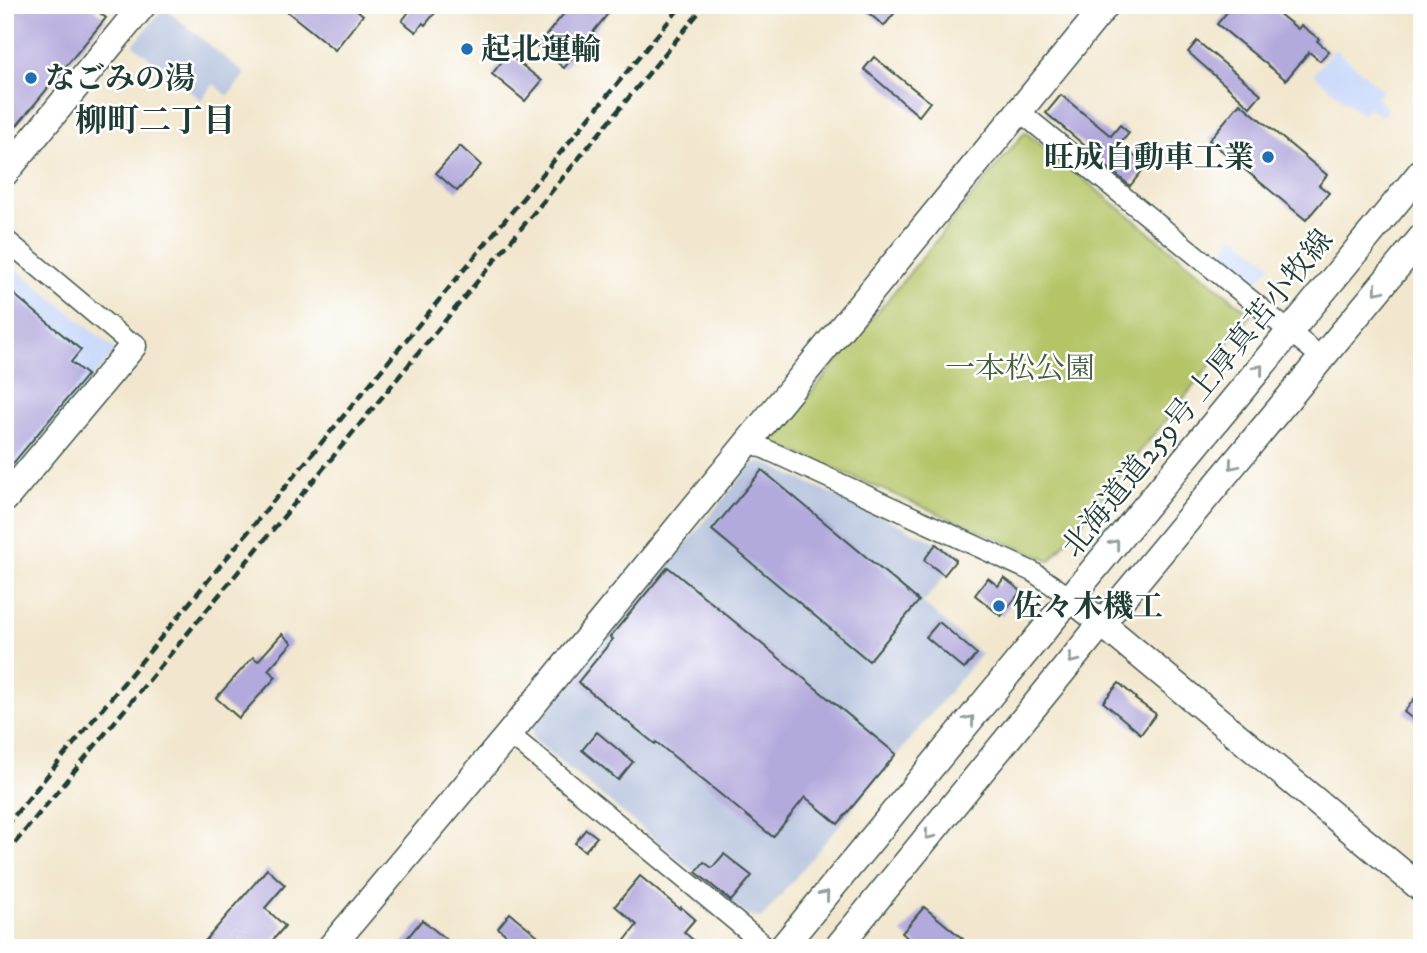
<svg xmlns="http://www.w3.org/2000/svg" width="1427" height="953" viewBox="0 0 1427 953" font-family="'IM FELL DW Pica','Noto Serif JP',serif">
<style>
.built{fill:#ccdbfa}
.industrial{fill:#b8c5de}
.green{fill:#b4c466;stroke:#6a804d;stroke-width:2}
.building{fill:#b2a9dc}
.lines{fill:none;stroke-linecap:round;stroke-linejoin:round}
.street-casing{stroke:#3f564b;stroke-width:22}
.secondary-casing{stroke:#3f564b;stroke-width:29}
.street{stroke:#fff;stroke-width:19}
.secondary{stroke:#fff;stroke-width:26}
.rail{stroke:#1f3d34;stroke-width:4.5;stroke-dasharray:10 5;stroke-linecap:butt}
.oneway{stroke:#8f9e9a}
.poi-dot{fill:#1f6fb2;stroke:#fff;stroke-width:2.5}
.labels{text-anchor:middle;stroke-width:5;stroke-linejoin:round;paint-order:stroke}
.poi-label{font-size:30px;font-weight:bold;fill:#1f3d34;stroke:#fff;text-anchor:start}
.park-label{font-size:30px;fill:#445f40;stroke:#fff}
.street-label{font-size:30px;fill:#1f3d34;stroke:#fff}
.neighbourhood-label{font-size:32px;font-weight:bold;fill:#1f3d34;stroke:#fff}
</style>
<rect width="100%" height="100%" fill="#fff"/>
<filter id="ink" filterUnits="userSpaceOnUse"><feTurbulence type="fractalNoise" baseFrequency=".0143" numOctaves="2"/><feDisplacementMap in="SourceGraphic" scale="14" xChannelSelector="R" yChannelSelector="G"/><feConvolveMatrix kernelMatrix="1 2 1 2 8 2 1 2 1" color-interpolation-filters="sRGB"/></filter>
<filter id="wash" filterUnits="userSpaceOnUse"><feTurbulence type="fractalNoise" baseFrequency=".00686" numOctaves="4" result="noise"/><feDisplacementMap in="SourceGraphic" scale="28" xChannelSelector="R" yChannelSelector="G"/><feGaussianBlur stdDeviation="1.57" result="paint"/><feColorMatrix in="noise" values="0 0 0 0 0 0 0 0 0 0 0 0 0 0 0 0 0 1.4 0 .05"/><feComposite in="paint" operator="in"/></filter>
<g filter="url(#wash)">
<rect width="100%" height="100%" fill="#f2e7ce"/>
<!-- built -->
<g class="built">
<path d="M 1335,49 L 1383,90 L 1376,98 L 1388,109 L 1381,117 L 1369,107 L 1362,115 L 1313,74 Z"/>
<path d="M 1235,235 L 1271,265 L 1257,282 L 1236,265 L 1231,270 L 1216,258 Z"/>
<path d="M 5,259 L 116,350 L 5,482 Z"/>
</g>
<!-- industrial -->
<g class="industrial">
<path d="M 164,8 L 245,74 L 228,96 L 214,84 L 201,100 L 133,45 Z"/>
<path d="M 763,462 L 962,554 L 923,603 L 981,654 L 762,918 L 748,916 L 533,739 L 532,727 L 753,464 Z"/>
</g>
<!-- green -->
<path class="green" d="M 1025,132 L 1252,315 L 1050,561 L 771,442 Z"/>
<g id="blocks">
<!-- building -->
<g class="building">
<path d="M 5,5 L 90,5 L 106,18 L 5,140 Z"/>
<path d="M 279,5 L 351,5 L 363,15 L 335,50 Z"/>
<path d="M 414,5 L 436,5 L 432,11 L 435,13 L 425,25 L 423,23 L 416,32 L 402,21 Z"/>
<path d="M 571,5 L 615,5 L 564,68 L 537,46 Z"/>
<path d="M 859,5 L 901,5 L 884,26 Z"/>
<path d="M 1233,5 L 1268,5 L 1298,29 L 1301,25 L 1319,39 L 1317,41 L 1329,51 L 1320,61 L 1309,52 L 1286,80 L 1217,24 Z"/>
<path d="M 1197,41 L 1261,94 L 1250,107 L 1188,52 Z"/>
<path d="M 508,54 L 542,81 L 525,101 L 492,74 Z"/>
<path d="M 874,57 L 930,102 L 919,116 L 864,69 Z"/>
<path d="M 1061,95 L 1111,136 L 1120,125 L 1129,133 L 1120,144 L 1146,166 L 1130,186 L 1094,156 L 1096,155 L 1046,113 Z"/>
<path d="M 1240,103 L 1327,175 L 1319,185 L 1329,193 L 1306,220 L 1209,140 Z"/>
<path d="M 460,146 L 481,165 L 457,191 L 436,173 Z"/>
<path d="M 5,287 L 81,350 L 71,362 L 87,375 L 5,473 Z"/>
<path d="M 762,470 L 919,601 L 869,661 L 712,530 Z"/>
<path d="M 936,544 L 956,560 L 944,575 L 924,560 Z"/>
<path d="M 668,567 L 896,754 L 838,824 L 805,797 L 773,837 L 656,742 L 655,744 L 578,682 L 613,639 L 610,637 Z"/>
<path d="M 988,578 L 998,586 L 1004,578 L 1021,591 L 1001,616 L 975,595 Z"/>
<path d="M 939,622 L 977,654 L 964,669 L 926,637 Z"/>
<path d="M 282,634 L 292,643 L 268,670 L 276,677 L 239,718 L 216,698 L 253,657 L 258,661 Z"/>
<path d="M 1119,683 L 1136,698 L 1135,699 L 1156,714 L 1141,734 L 1103,702 Z"/>
<path d="M 1422,689 L 1422,726 L 1404,712 Z"/>
<path d="M 597,732 L 633,762 L 618,780 L 582,750 Z"/>
<path d="M 586,829 L 597,837 L 585,851 L 575,843 Z"/>
<path d="M 724,854 L 752,876 L 731,901 L 696,872 L 704,862 L 712,868 Z"/>
<path d="M 267,869 L 285,885 L 265,908 L 285,926 L 266,948 L 199,948 Z"/>
<path d="M 640,876 L 680,909 L 681,907 L 695,919 L 684,932 L 702,948 L 619,948 L 637,925 L 615,906 Z"/>
<path d="M 924,907 L 963,939 L 956,948 L 919,948 L 902,933 Z"/>
<path d="M 510,913 L 553,948 L 522,948 L 498,928 Z"/>
<path d="M 422,920 L 457,948 L 399,948 Z"/>
</g>
</g>
</g>
<g filter="url(#ink)">
<use href="#blocks" fill-opacity="0" stroke="#3f564b" stroke-width="2"/>
<g class="lines">
<!-- street casing -->
<g class="street-casing">
<g id="street">
<path d="M 1019,111 L 1322,358"/>
<path d="M 5,239 L 133,346"/>
<path d="M 748,441 L 1033,572 L 1071,598"/>
<path d="M 509,734 L 768,948"/>
</g>
</g>
<!-- secondary casing -->
<g class="secondary-casing">
<g id="secondary">
<path d="M 5,173 L 143,5"/>
<path d="M 5,499 L 133,346"/>
<path d="M 1071,598 L 1422,889"/>
<path d="M 330,948 L 509,734 L 1106,5"/>
<path d="M 782,948 L 1422,171"/>
<path d="M 837,948 L 1102,623 L 1422,237"/>
</g>
</g>
<!-- street -->
<use href="#street" class="street"/>
<!-- secondary -->
<use href="#secondary" class="secondary"/>
<!-- rail -->
<g class="rail">
<path d="M 5,827 L 682,5"/>
<path d="M 5,855 L 705,5"/>
</g>
</g>
<!-- one-way arrows -->
<defs><path id="oneway-chevron" d="M-2-3.5L2.5 0L-2 3.5" fill="none" stroke-width="1.6" stroke-linecap="round" stroke-linejoin="round" transform="scale(1.75)"/></defs>
<g class="oneway">
<use href="#oneway-chevron" transform="translate(1378 290) rotate(130)"/>
<use href="#oneway-chevron" transform="translate(1259 369) rotate(-51)"/>
<use href="#oneway-chevron" transform="translate(1233 465) rotate(130)"/>
<use href="#oneway-chevron" transform="translate(1115 544) rotate(-51)"/>
<use href="#oneway-chevron" transform="translate(1073 659) rotate(129)"/>
<use href="#oneway-chevron" transform="translate(970 720) rotate(-50)"/>
<use href="#oneway-chevron" transform="translate(929 835) rotate(129)"/>
<use href="#oneway-chevron" transform="translate(825 895) rotate(-50)"/>
</g>
</g>
<!-- markers -->
<g class="poi-dot">
<circle cx="467" cy="49" r="7"/>
<circle cx="31" cy="78" r="7"/>
<circle cx="1268" cy="157" r="7"/>
<circle cx="999" cy="606" r="7"/>
</g>
<g class="labels">
<!-- poi labels -->
<g class="poi-label">
<text x="481" y="59">起北運輸</text>
<text x="45" y="88">なごみの湯</text>
<text x="1254" y="167" text-anchor="end">旺成自動車工業</text>
<text x="1013" y="616">佐々木機工</text>
</g>
<!-- park labels -->
<g class="park-label">
<text x="1020" y="378">一本松公園</text>
</g>
<!-- street labels -->
<g class="street-label">
<text transform="translate(1197 393) rotate(-51)" y="10">北海道道259号 上厚真苫小牧線</text>
</g>
<!-- neighbourhood labels -->
<g class="neighbourhood-label">
<text x="155" y="131">柳町二丁目</text>
</g>
</g>
<!-- margin -->
<rect width="1427" height="953" fill="none" stroke="#fff" stroke-width="28"/>
</svg>
